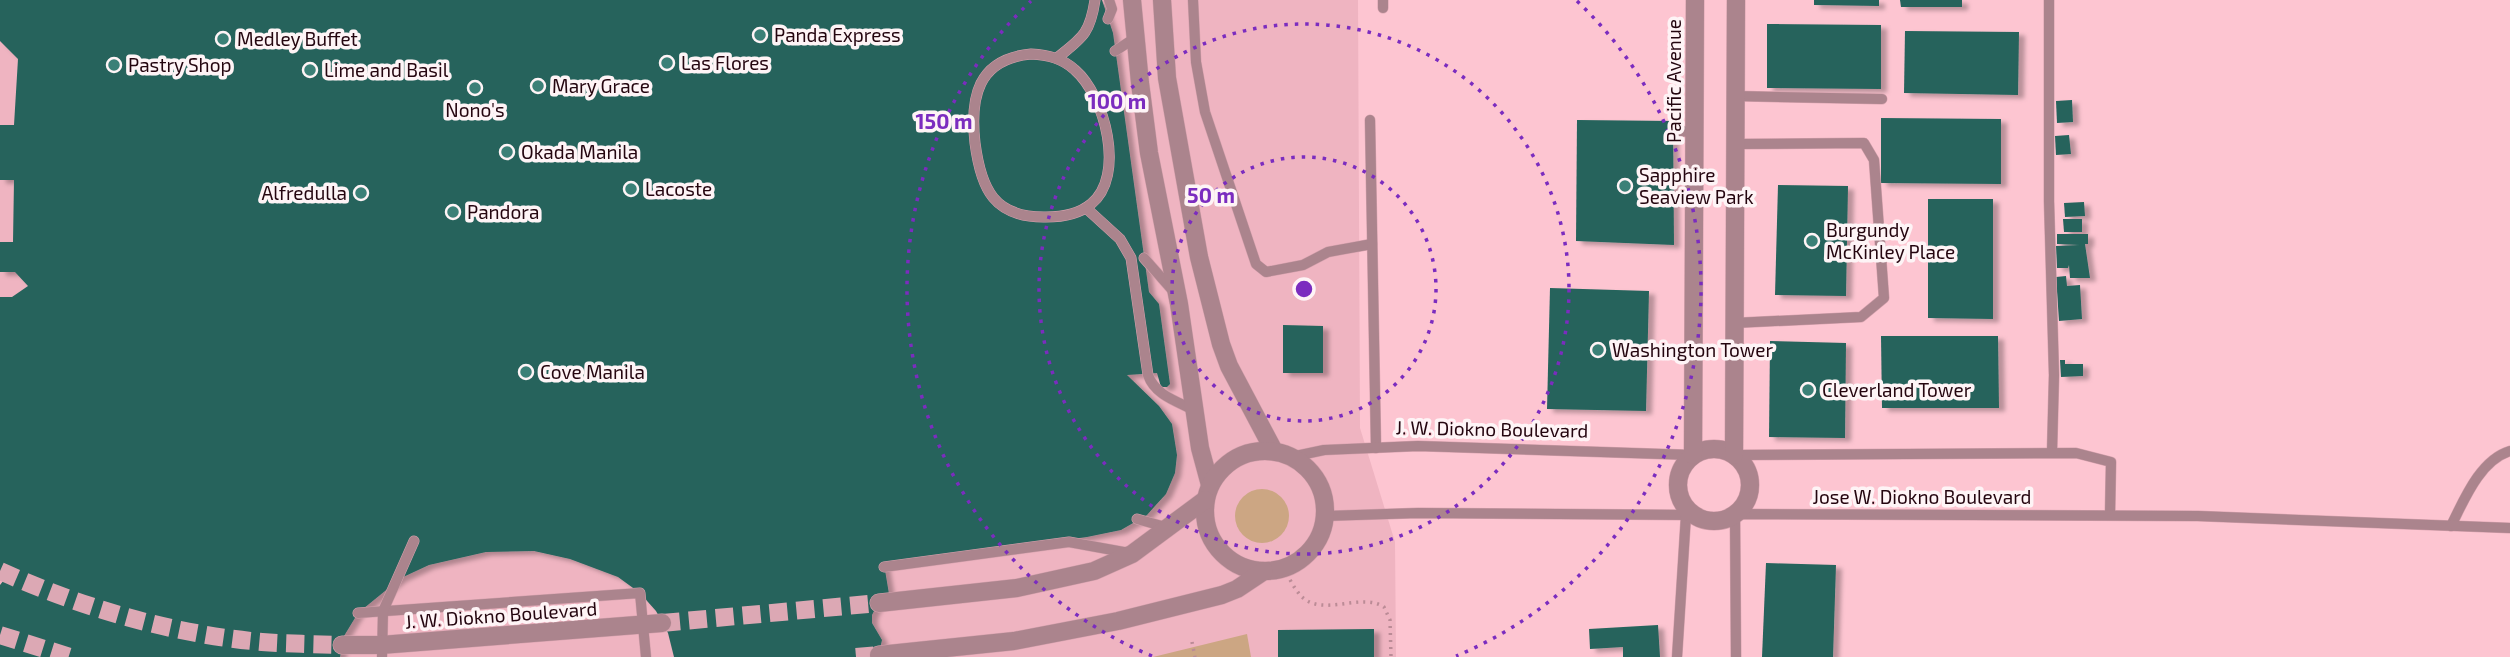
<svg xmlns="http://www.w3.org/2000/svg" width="2510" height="657" viewBox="0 0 2510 657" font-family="'Exo 2',sans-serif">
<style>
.built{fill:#efb4c1}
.green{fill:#cca683}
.building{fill:#25645c;filter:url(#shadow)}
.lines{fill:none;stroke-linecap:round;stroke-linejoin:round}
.minor-tunnel{stroke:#dca8b4;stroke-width:18;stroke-dasharray:18 9;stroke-linecap:butt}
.service-casing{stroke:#d6a2ae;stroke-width:11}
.minor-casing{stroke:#d6a2ae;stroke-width:19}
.path{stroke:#bb8b96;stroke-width:3.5;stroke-dasharray:2 5;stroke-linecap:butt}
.service{stroke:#ab848d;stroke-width:10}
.minor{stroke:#ab848d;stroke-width:18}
.ring{fill:none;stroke:#7b2cbf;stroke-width:3.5;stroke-dasharray:3.5 7}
.poi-dot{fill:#3b8077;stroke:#fef4f6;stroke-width:2.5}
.labels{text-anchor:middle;stroke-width:7;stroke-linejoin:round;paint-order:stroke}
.poi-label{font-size:19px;fill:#24050f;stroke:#fef4f6;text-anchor:start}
.street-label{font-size:19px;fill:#24050f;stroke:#fef4f6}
.centre{fill:#7b2cbf;stroke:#fef4f6;stroke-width:3.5}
.ring-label{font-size:21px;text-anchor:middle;font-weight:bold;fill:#7b2cbf;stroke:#fef4f6;stroke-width:7;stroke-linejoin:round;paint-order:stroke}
</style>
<defs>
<filter id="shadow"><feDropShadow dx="6" dy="3.5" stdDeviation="2" flood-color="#0004"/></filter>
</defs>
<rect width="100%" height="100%" fill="#fdc5d1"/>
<!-- built -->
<path class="built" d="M 0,0 L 1358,0 L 1360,428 L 1395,542 L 1396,657 L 0,657 Z"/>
<!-- green -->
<g class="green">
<circle cx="1262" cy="516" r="27"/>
<path d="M 1247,634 L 1251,657 L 1153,657 Z"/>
</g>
<!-- building -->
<g class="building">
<path d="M 0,0 L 1102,0 L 1113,33 L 1149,292 L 1159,304 L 1170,384 L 1167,387 L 1161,387 L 1157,373 L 1127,375 L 1159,406 L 1172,424 L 1177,455 L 1175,473 L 1166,494 L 1155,506 L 1147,515 L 1121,530 L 1087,537 L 884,564 L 889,594 L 877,605 L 872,615 L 872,623 L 882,640 L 878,657 L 674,657 L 668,633 L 656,611 L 640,593 L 618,577 L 570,559 L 534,551 L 486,552 L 429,565 L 401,578 L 358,613 L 344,636 L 340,657 L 0,657 L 0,585 L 4,580 L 0,571 L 0,297 L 12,297 L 28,286 L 15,272 L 0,272 L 0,242 L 13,242 L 14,180 L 0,180 L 0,125 L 14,125 L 18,59 L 0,41 Z"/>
<path d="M 1814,0 L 1879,0 L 1879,6 L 1814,5 Z"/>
<path d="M 1900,0 L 1962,0 L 1962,7 L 1901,7 Z"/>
<path d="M 1767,24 L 1881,25 L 1881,89 L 1767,88 Z"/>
<path d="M 1905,31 L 2019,32 L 2018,95 L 1904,93 Z"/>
<path d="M 2072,100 L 2073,122 L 2057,123 L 2056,101 Z"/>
<path d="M 1881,118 L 2001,119 L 2001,184 L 1881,183 Z"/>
<path d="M 1577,120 L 1673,121 L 1674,245 L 1576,241 Z"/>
<path d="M 2069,135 L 2071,154 L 2056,155 L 2055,136 Z"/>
<path d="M 1778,185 L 1848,186 L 1846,296 L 1775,295 Z"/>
<path d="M 1928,199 L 1993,199 L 1993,319 L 1928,318 Z"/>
<path d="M 2084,202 L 2085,216 L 2065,217 L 2064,203 Z"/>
<path d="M 2063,219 L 2082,219 L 2082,232 L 2064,232 Z"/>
<path d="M 2057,234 L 2088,234 L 2088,244 L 2085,244 L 2090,278 L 2070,278 L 2069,265 L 2068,268 L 2057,268 L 2056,246 L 2079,245 L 2057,244 Z"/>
<path d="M 2066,276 L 2067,286 L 2080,285 L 2082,319 L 2059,321 L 2056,277 Z"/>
<path d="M 1550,288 L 1649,291 L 1646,411 L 1547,409 Z"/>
<path d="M 1283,325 L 1323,326 L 1323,373 L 1283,373 Z"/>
<path d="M 1881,336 L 1998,336 L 1999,408 L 1882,408 Z"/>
<path d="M 1770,341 L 1846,343 L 1845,438 L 1769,437 Z"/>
<path d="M 2060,360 L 2065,360 L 2065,364 L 2083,364 L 2083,376 L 2061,377 Z"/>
<path d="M 1766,563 L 1836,565 L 1833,657 L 1762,657 Z"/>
<path d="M 1658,625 L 1660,657 L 1623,657 L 1623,647 L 1590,649 L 1589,629 Z"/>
<path d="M 1374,629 L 1374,657 L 1278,657 L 1278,630 Z"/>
</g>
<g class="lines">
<!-- minor-tunnel -->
<g class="minor-tunnel">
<path d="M 0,571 C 83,608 171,634 262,642 C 288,644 316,644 342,645"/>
<path d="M 662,623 L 879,603"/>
<path d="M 0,635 L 70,657"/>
<path d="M 856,657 L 879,655"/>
</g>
<!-- service casing -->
<g class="service-casing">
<g id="service">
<path d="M 1193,0 L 1196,62 L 1205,112 L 1256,264 L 1266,272 L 1303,265 L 1328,252 L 1372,244"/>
<path d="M 1383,0 L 1383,8"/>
<path d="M 2049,0 L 2049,201 L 2054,375 L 2052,452"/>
<path d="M 1108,19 L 1112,9 L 1109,0"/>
<path d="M 1115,51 L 1135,38"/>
<path d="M 1031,54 C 1048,55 1062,58 1075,70 C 1105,96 1126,176 1091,204 C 1078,215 1062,217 1046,217 C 994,218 981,189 975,143 C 970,98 977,59 1031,54 Z"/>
<path d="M 1057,58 C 1082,38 1090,34 1095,0"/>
<path d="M 1735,96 L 1882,99"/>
<path d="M 1370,120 L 1376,448"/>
<path d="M 1673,131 L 1695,132"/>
<path d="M 1086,208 L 1120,239 L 1131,258 L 1148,375 C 1155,395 1176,401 1194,410"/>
<path d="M 1144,258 L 1174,292"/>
<path d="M 1734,323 L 1861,317 L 1884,298 L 1874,160 L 1864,143 L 1735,144"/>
<path d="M 1734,455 L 2076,453 L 2111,462 L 2110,515"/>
<path d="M 1291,457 L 1324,450 L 1418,446 L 1693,455"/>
<path d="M 1325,516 L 1418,513 L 1694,515"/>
<path d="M 1137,519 L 1169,528"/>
<path d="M 2451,526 C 2464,500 2480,460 2510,451"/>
<path d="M 884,567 L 1069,542 L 1129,553"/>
<path d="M 358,613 L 640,593 L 646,657"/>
<path d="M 382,657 L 383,611 L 414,541"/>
<path d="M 1677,657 L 1686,515"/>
<path d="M 1736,657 L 1735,514 L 2198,516 L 2510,528"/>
</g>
</g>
<!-- minor casing -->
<g class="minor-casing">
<g id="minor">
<path d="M 1132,0 L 1140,83 L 1149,153 L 1179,304 L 1200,448 L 1210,485"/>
<path d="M 1162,0 L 1167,78 L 1199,257 L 1221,344 L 1229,366 L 1274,451"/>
<circle cx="1714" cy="485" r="36"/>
<circle cx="1265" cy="511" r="60"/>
<path d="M 1693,455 L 1695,0"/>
<path d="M 1734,455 L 1736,0"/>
<path d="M 879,603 L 1017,588 L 1094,571 L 1132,554 L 1205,500"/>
<path d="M 342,645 L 381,645 L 662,623"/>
<path d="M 879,655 L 1014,641 L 1118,621 L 1222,595 L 1237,589 L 1264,571"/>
</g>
</g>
<!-- path -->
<g class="path">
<path d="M 1283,568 C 1289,577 1294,589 1302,597 C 1324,617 1361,592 1384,607 L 1390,620 L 1391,657"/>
<path d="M 1192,642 L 1195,657"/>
</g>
<!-- service -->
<use href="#service" class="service"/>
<!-- minor -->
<use href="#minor" class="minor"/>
</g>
<!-- distance rings -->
<g class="ring">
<circle cx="1304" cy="289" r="132"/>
<circle cx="1304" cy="289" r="265"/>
<path d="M1152 656A397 397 0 0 1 1031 1M1577 1A397 397 0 0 1 1456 656"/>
</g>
<!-- markers -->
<g class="poi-dot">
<circle cx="760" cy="35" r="7"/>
<circle cx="223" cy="39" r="7"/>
<circle cx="667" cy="63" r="7"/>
<circle cx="114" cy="65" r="7"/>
<circle cx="310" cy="70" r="7"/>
<circle cx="538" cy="86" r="7"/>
<circle cx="475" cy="88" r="7"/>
<circle cx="507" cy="152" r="7"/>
<circle cx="1625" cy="186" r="7"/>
<circle cx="631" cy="189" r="7"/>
<circle cx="361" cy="193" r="7"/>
<circle cx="453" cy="212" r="7"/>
<circle cx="1812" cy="241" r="7"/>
<circle cx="1598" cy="350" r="7"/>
<circle cx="526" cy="372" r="7"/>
<circle cx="1808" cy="390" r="7"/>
</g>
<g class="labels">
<!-- poi labels -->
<g class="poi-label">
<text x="774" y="42">Panda Express</text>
<text x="237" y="46">Medley Buffet</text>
<text x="681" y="70">Las Flores</text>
<text x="128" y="72">Pastry Shop</text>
<text x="324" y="77">Lime and Basil</text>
<text x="552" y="93">Mary Grace</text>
<text x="475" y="117" text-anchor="middle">Nono's</text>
<text x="521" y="159">Okada Manila</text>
<text x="1639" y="182">Sapphire<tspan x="1639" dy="22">Seaview Park</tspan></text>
<text x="645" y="196">Lacoste</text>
<text x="347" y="200" text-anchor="end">Alfredulla</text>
<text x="467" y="219">Pandora</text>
<text x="1826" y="237">Burgundy<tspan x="1826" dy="22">McKinley Place</tspan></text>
<text x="1612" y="357">Washington Tower</text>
<text x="540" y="379">Cove Manila</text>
<text x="1822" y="397">Cleverland Tower</text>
</g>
<!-- street labels -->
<g class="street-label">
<text transform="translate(1674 81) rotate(-90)" y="7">Pacific Avenue</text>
<text transform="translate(1492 429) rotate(1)" y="7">J. W. Diokno Boulevard</text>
<text x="1922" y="504">Jose W. Diokno Boulevard</text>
<text transform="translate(501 615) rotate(-4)" y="7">J. W. Diokno Boulevard</text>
</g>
</g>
<circle cx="1304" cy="289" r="10" class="centre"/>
<g class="ring-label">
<text x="1117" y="109">100 m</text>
<text x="944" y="129">150 m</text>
<text x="1211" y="203">50 m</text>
</g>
</svg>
